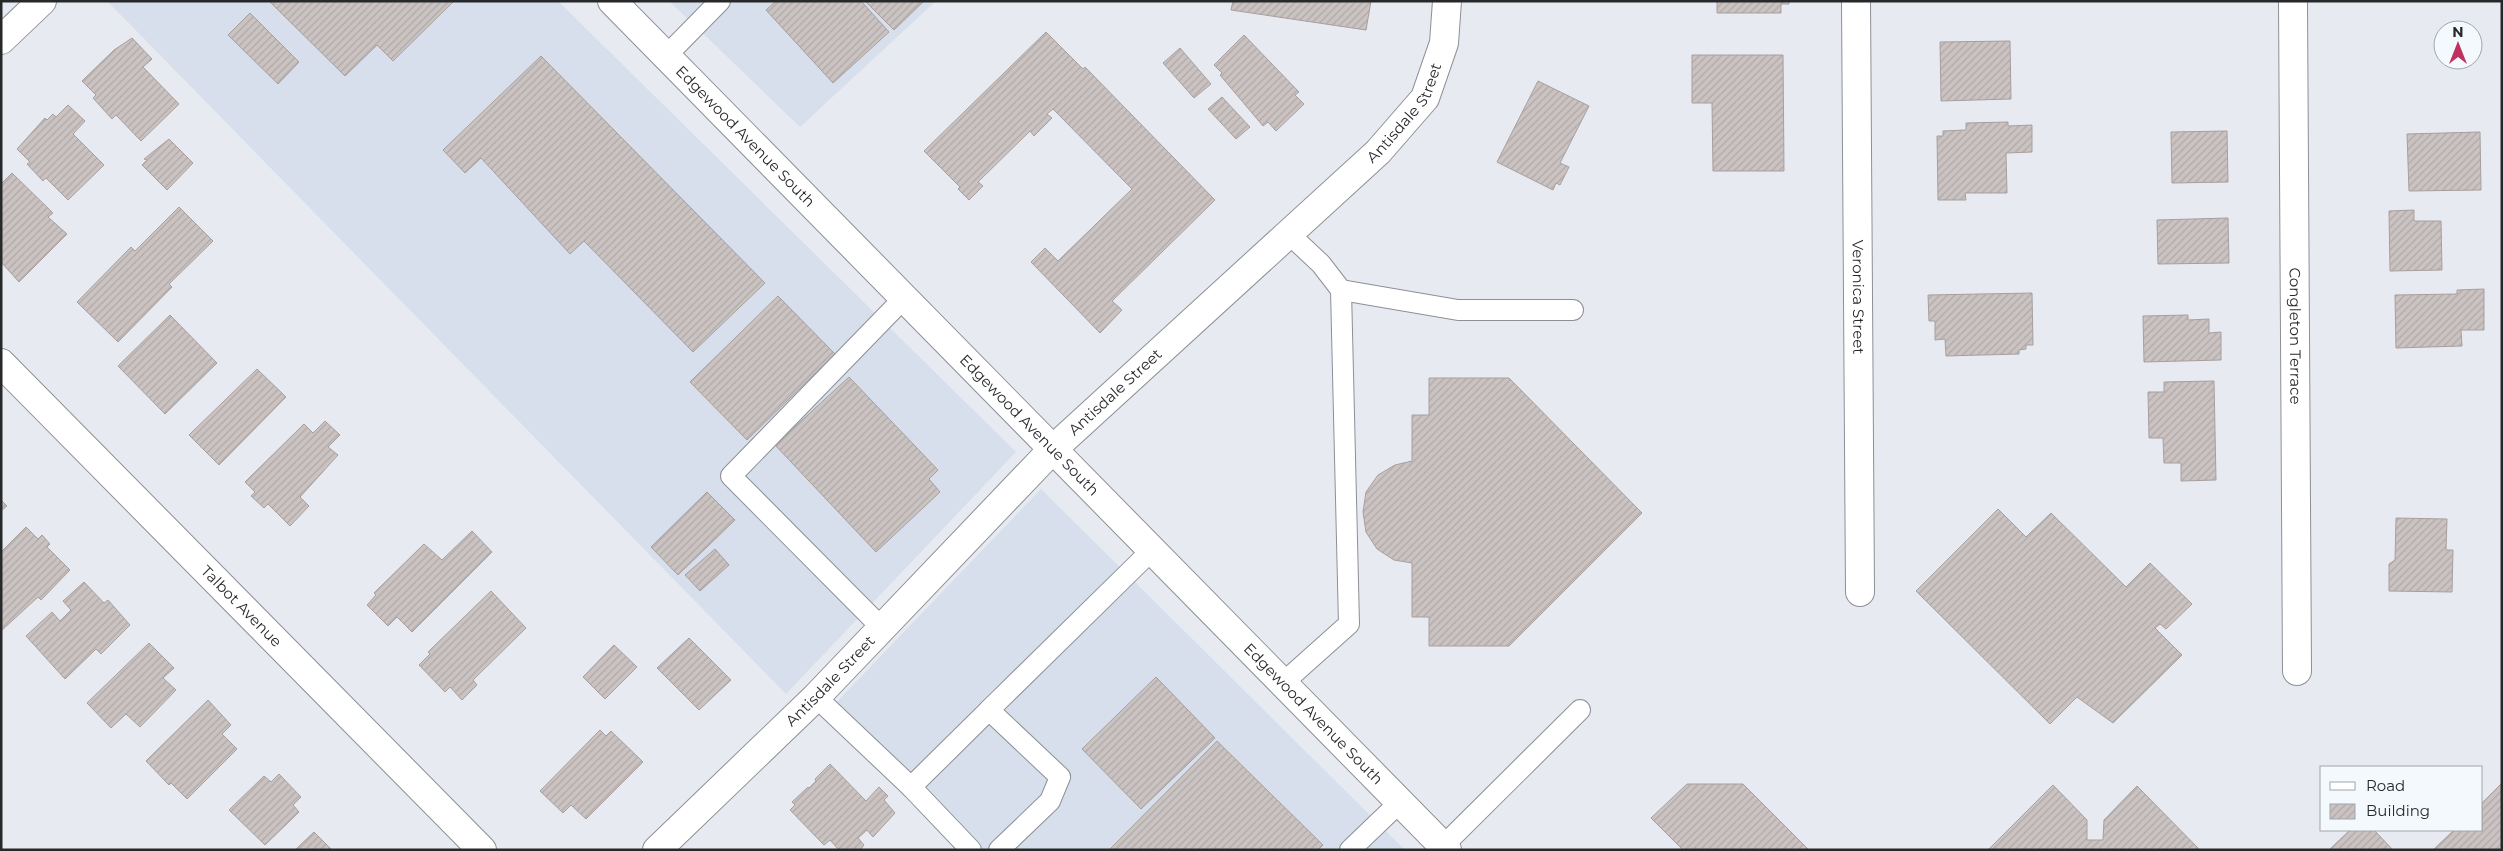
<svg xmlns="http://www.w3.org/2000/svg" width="2503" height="851" viewBox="0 0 2503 851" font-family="Montserrat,sans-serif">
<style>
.built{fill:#d6dfeb}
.building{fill:url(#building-hatch);stroke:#a79f9e}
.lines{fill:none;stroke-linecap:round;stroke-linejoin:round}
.service-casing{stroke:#8c9096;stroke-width:22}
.minor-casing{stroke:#8c9096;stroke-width:30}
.secondary-casing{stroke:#8c9096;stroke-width:30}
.service{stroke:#fff;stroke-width:20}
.minor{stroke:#fff;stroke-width:28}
.secondary{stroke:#fff;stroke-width:28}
.labels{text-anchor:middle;stroke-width:4;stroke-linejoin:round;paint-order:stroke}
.street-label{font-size:15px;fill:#26282a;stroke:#f4f9fe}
</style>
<defs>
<pattern id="building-hatch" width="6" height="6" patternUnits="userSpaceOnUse" patternTransform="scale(1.25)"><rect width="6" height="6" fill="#cbc3c2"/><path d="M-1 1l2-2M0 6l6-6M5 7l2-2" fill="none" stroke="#aea8a7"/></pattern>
</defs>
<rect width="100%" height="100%" fill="#e7ebf1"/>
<!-- built -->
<g class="built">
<path d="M 107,1 L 558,1 L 1016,452 L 786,694 Z"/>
<path d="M 669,1 L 936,1 L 800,127 Z"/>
<path d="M 1041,489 L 1405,850 L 973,850 L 829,710 Z"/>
</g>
<!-- building -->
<g class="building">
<path d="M 269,1 L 454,1 L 393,61 L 377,45 L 345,76 Z"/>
<path d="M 776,1 L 861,1 L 889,32 L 833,83 L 766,10 Z"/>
<path d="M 865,1 L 924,1 L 894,30 Z"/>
<path d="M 1233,1 L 1371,1 L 1366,30 L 1231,10 Z"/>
<path d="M 1717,1 L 1789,1 L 1789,4 L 1781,4 L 1781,13 L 1717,13 Z"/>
<path d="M 250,13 L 299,62 L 278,84 L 228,35 Z"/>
<path d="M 1046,32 L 1083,69 L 1085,67 L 1215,200 L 1112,301 L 1122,310 L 1100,333 L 1031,262 L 1045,248 L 1058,261 L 1132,189 L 1053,109 L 1047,114 L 1052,118 L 1034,136 L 1030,131 L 978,182 L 983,186 L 969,200 L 958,189 L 960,187 L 924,151 Z"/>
<path d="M 1244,35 L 1299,92 L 1295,95 L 1304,104 L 1276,131 L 1268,122 L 1263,126 L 1220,75 L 1222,73 L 1214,65 Z"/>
<path d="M 132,38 L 152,59 L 143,67 L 179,104 L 141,141 L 116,115 L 112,119 L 93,98 L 96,95 L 82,81 L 114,50 Z"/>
<path d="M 2010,41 L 2011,99 L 1941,101 L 1940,42 Z"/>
<path d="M 1180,48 L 1211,84 L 1194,98 L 1163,63 Z"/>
<path d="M 1692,55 L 1783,55 L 1784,171 L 1713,171 L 1712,103 L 1692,103 Z"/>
<path d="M 541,56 L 765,283 L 693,352 L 584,241 L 570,254 L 481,158 L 465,173 L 443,150 Z"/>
<path d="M 1538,81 L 1589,106 L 1560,163 L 1569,167 L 1560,185 L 1556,183 L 1553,190 L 1497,162 Z"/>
<path d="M 1222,97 L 1250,127 L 1236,139 L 1208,109 Z"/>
<path d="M 68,105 L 85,121 L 73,134 L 104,165 L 68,200 L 46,178 L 43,181 L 27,164 L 30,162 L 17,149 L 45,118 L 47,120 L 53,114 L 56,117 Z"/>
<path d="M 2008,122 L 2008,126 L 2032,125 L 2032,152 L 2006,153 L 2007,193 L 1965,193 L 1966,200 L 1938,200 L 1937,136 L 1943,136 L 1943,131 L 1966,130 L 1966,123 Z"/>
<path d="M 2227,131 L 2228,182 L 2172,183 L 2171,132 Z"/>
<path d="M 2480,132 L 2481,190 L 2409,191 L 2407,134 Z"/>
<path d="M 169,139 L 193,163 L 167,190 L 142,165 L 147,160 L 144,159 Z"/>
<path d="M 12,173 L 53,213 L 48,217 L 67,234 L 19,282 L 1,262 L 1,184 Z"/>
<path d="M 179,207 L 213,241 L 169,284 L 172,287 L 118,342 L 77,302 L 131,247 L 135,251 Z"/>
<path d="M 2414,210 L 2414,221 L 2441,221 L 2442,270 L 2390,271 L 2389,211 Z"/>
<path d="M 2228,218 L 2229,263 L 2158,264 L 2157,220 Z"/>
<path d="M 2484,289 L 2484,330 L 2461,330 L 2462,346 L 2396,348 L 2395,295 L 2457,294 L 2457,290 Z"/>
<path d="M 2032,293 L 2033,345 L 2026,345 L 2026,349 L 2019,350 L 2019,354 L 1946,356 L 1945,339 L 1935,340 L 1935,321 L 1929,321 L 1928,295 Z"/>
<path d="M 778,296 L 835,354 L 747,440 L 690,382 Z"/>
<path d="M 170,315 L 217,363 L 165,414 L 118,366 Z"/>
<path d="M 2188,315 L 2188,320 L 2209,319 L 2209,333 L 2221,332 L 2221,360 L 2144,362 L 2143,316 Z"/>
<path d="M 257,369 L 286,397 L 219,465 L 189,435 Z"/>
<path d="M 849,377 L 938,470 L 929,479 L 940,492 L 876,552 L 775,445 Z"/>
<path d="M 1429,378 L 1509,378 L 1642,513 L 1509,646 L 1429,646 L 1429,617 L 1412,617 L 1412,563 L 1394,560 L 1377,549 L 1366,532 L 1363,512 L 1366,492 L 1378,475 L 1395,465 L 1412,461 L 1412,415 L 1429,415 Z"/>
<path d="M 2214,381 L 2216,480 L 2181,481 L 2181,463 L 2164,463 L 2163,438 L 2149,438 L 2148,392 L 2164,392 L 2164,382 Z"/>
<path d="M 325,421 L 340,435 L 328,447 L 338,455 L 300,497 L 309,506 L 290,526 L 268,504 L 264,508 L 251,496 L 255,492 L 245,482 L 304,424 L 313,433 Z"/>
<path d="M 707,492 L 735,520 L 678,575 L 651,547 Z"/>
<path d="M 1,500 L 7,506 L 1,511 Z"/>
<path d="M 1998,509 L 2026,537 L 2051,513 L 2126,587 L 2150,563 L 2192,604 L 2166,629 L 2160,624 L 2155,628 L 2182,655 L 2113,723 L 2077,697 L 2050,724 L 1916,591 Z"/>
<path d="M 2396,518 L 2447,519 L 2446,550 L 2453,550 L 2452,592 L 2389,591 L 2389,564 L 2395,560 Z"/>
<path d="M 26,527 L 38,539 L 42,535 L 50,544 L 47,547 L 70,570 L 41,600 L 38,597 L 1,631 L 1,552 Z"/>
<path d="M 472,531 L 492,552 L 412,632 L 397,617 L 388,626 L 367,605 L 376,595 L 374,593 L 424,544 L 442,560 Z"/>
<path d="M 715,549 L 729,565 L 700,591 L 685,575 Z"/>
<path d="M 84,582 L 104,603 L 108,600 L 130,625 L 101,654 L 96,649 L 65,679 L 26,636 L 52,612 L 60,621 L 71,610 L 63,601 Z"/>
<path d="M 491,591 L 526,628 L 473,680 L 477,685 L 462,700 L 450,687 L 445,692 L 419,665 L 430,654 L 428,652 Z"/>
<path d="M 689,638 L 731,680 L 699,710 L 657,668 Z"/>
<path d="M 149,643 L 174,668 L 163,678 L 176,690 L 140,727 L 126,714 L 111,728 L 87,703 Z"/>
<path d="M 614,645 L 637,667 L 605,699 L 583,677 Z"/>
<path d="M 1156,677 L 1215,738 L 1141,809 L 1082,749 Z"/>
<path d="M 208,700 L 231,725 L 222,734 L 237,749 L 187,799 L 171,783 L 169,785 L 146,761 Z"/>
<path d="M 600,730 L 606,736 L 611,731 L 643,762 L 586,819 L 571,805 L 563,813 L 540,791 Z"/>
<path d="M 1217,741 L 1323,845 L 1318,850 L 1109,850 Z"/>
<path d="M 830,764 L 866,801 L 879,787 L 888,796 L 884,800 L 895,813 L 873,837 L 867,830 L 858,838 L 864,845 L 860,850 L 839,850 L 830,840 L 824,845 L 790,810 L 795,805 L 792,802 L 808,787 L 809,788 L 816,781 L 815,779 Z"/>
<path d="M 279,774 L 301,797 L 293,805 L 299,812 L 265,845 L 229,810 L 264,776 L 271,782 Z"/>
<path d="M 2502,783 L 2502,850 L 2433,850 L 2454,830 L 2482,830 L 2482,803 Z"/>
<path d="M 1687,784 L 1743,784 L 1809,850 L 1683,850 L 1651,818 Z"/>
<path d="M 2053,785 L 2087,820 L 2087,840 L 2103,840 L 2104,820 L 2137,786 L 2200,850 L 1988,850 Z"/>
<path d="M 2350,830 L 2374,830 L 2393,850 L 2329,850 Z"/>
<path d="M 314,832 L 332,850 L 295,850 Z"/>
</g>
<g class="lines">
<!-- service casing -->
<g class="service-casing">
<g id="service">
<path d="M 666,56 L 720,1"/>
<path d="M 1341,290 L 1458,310 L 1573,310"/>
<path d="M 882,628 L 731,476 L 904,298"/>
<path d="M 1283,683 L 1349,624 L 1341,290 L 1321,264 L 1288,233"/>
<path d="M 816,697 L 911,787 L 971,850"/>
<path d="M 911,787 L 989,710"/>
<path d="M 1443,846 L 1580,710"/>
<path d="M 999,850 L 1050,801 L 1060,777 L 989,710 L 1152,550"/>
<path d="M 1350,850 L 1400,802"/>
</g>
</g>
<!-- minor casing -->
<g class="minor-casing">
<g id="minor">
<path id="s1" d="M 1856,1 L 1860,592"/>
<path id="s2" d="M 2293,1 L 2297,671"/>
<path id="s3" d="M 1,363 L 482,850"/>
<path id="s4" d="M 657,850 L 816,697 L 1052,450 L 1378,152 L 1425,98 L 1444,43 L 1447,1"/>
</g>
</g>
<!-- secondary casing -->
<g class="secondary-casing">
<g id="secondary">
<path id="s5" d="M 612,1 L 1447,850"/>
<path d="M 1,40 L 42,1"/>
</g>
</g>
<!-- service -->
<use href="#service" class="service"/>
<!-- minor -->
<use href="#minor" class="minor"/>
<!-- secondary -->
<use href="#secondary" class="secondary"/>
</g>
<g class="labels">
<!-- street labels -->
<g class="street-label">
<text dy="5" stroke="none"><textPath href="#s4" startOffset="1052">Antisdale Street</textPath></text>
<text dy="5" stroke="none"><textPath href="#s5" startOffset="190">Edgewood Avenue South</textPath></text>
<text dy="5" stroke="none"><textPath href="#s1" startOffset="296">Veronica Street</textPath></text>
<text dy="5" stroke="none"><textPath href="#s2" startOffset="335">Congleton Terrace</textPath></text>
<text dy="5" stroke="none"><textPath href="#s4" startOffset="648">Antisdale Street</textPath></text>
<text dy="5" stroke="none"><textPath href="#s5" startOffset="595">Edgewood Avenue South</textPath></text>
<text dy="5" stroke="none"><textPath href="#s3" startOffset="342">Talbot Avenue</textPath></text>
<text dy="5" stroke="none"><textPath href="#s4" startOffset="242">Antisdale Street</textPath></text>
<text dy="5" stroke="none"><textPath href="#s5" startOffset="1000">Edgewood Avenue South</textPath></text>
</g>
</g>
<!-- border -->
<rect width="2503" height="851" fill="none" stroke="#26282a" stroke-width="5"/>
<!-- legend -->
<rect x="2320" y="766" width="162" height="65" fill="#f4f9fe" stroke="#a2a5a9"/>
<rect x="2330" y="782" width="25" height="8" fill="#ffffff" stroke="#a2a5a9"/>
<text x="2366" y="791" font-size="15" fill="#26282a">Road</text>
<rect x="2330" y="804" width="25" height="15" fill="url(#building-hatch)" stroke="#a2a5a9"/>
<text x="2366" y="816" font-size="15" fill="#26282a">Building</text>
<!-- north arrow -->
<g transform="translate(2458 45)"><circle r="24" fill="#f4f9fe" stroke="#a2a5a9"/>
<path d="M0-4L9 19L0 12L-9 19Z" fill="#bf315e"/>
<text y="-8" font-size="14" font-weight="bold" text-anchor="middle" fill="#26282a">N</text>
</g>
</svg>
